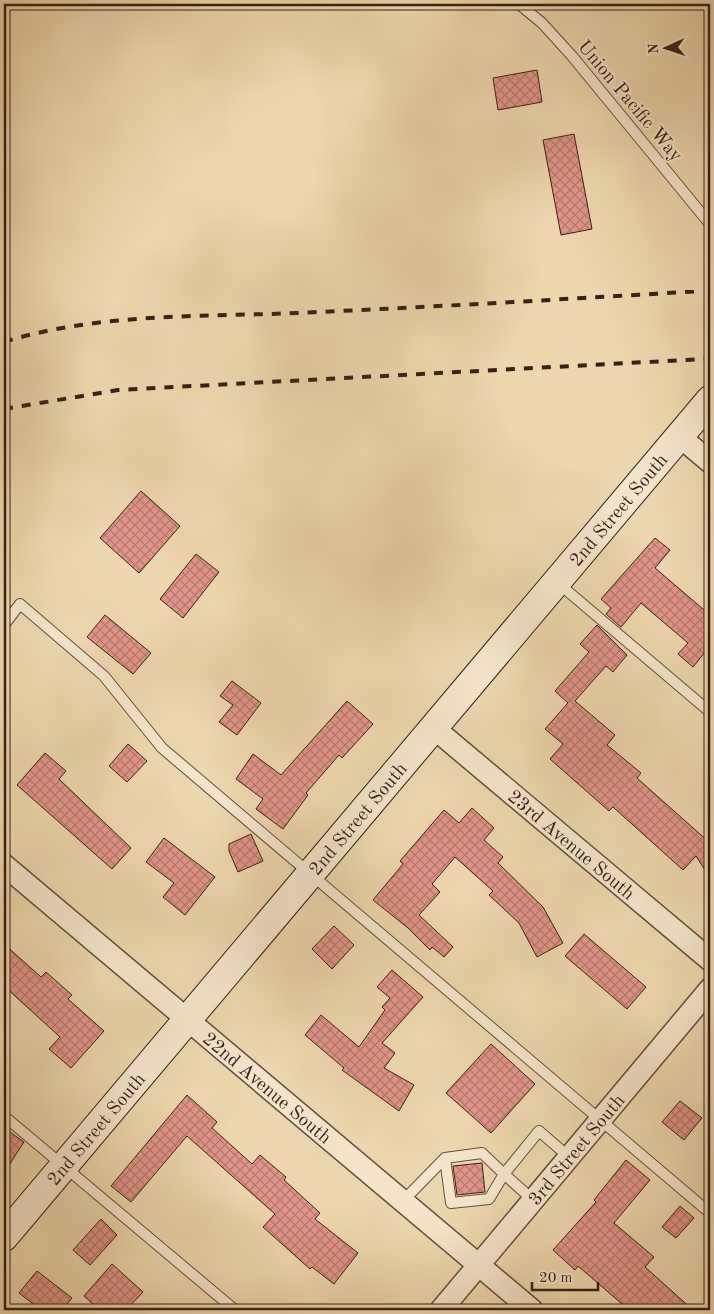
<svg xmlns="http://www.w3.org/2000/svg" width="714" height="1314" viewBox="0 0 714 1314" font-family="'Old Standard TT',serif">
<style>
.building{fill:url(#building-cross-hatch);stroke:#362117}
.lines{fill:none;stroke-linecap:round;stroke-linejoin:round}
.lane-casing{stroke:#644e3c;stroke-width:12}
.street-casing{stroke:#644e3c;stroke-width:24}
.secondary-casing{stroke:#362117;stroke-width:30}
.lane{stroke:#f3e4ca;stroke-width:10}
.street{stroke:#f3e4ca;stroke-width:21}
.secondary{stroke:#f3e4ca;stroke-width:28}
.rail{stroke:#362117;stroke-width:4;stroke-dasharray:9 9;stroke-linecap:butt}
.labels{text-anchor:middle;stroke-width:4.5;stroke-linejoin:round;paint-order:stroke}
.street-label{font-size:19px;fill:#362117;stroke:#f3e4ca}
</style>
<defs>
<pattern id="building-cross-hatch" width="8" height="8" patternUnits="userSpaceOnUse" patternTransform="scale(1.25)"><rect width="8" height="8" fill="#e19489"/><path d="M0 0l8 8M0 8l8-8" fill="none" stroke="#b7786f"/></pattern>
</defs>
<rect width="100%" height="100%" fill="#ecd6ad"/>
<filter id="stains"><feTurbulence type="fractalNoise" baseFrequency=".004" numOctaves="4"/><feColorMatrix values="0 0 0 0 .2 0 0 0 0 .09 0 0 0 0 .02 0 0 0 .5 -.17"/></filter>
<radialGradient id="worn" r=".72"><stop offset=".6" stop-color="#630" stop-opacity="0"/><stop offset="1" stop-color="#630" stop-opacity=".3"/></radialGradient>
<!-- building -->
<g class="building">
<path d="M 537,70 L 542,102 L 498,110 L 493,78 Z"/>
<path d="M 574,134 L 592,229 L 561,235 L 543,140 Z"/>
<path d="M 141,491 L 180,526 L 139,573 L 100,538 Z"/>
<path d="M 655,538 L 670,550 L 655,568 L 710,615 L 710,646 L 693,667 L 678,654 L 688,643 L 641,603 L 621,627 L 606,614 L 611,608 L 601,599 Z"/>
<path d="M 196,554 L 219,572 L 183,618 L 160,599 Z"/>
<path d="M 105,615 L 151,653 L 133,674 L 87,637 Z"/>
<path d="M 597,625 L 627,655 L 613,672 L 606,666 L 575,701 L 615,735 L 607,745 L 641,773 L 637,778 L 710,843 L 710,878 L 696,856 L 683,870 L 613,807 L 609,811 L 550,759 L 563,744 L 545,729 L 568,703 L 555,691 L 589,652 L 580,644 Z"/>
<path d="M 232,681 L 261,703 L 237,735 L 219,722 L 233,705 L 220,696 Z"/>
<path d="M 347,701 L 373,724 L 342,758 L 339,755 L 306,793 L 308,795 L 283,829 L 256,809 L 263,799 L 236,779 L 253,754 L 281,775 Z"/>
<path d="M 128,744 L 147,761 L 127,782 L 109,766 Z"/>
<path d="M 45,753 L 66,771 L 59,779 L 131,848 L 112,869 L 17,785 Z"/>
<path d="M 472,808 L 494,828 L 484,840 L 503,857 L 498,863 L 543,907 L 563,943 L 537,957 L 519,923 L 489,895 L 493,891 L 455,857 L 432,884 L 440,892 L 419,915 L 453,947 L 444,957 L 432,947 L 430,950 L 408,928 L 373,900 L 403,864 L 400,861 L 444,810 L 459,823 Z"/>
<path d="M 251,834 L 263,861 L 238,872 L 229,851 L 229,844 Z"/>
<path d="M 164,838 L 215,877 L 185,915 L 163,897 L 174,883 L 146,862 Z"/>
<path d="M 334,926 L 354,945 L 332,969 L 312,949 Z"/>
<path d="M 584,934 L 646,987 L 627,1009 L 565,956 Z"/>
<path d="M 4,944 L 41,977 L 46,972 L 72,995 L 68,999 L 104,1031 L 71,1068 L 49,1049 L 60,1037 L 4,986 Z"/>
<path d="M 392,970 L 423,997 L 382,1043 L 395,1053 L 384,1068 L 414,1085 L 399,1111 L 342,1070 L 344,1068 L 305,1035 L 321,1015 L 359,1047 L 385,1010 L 382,1007 L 390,998 L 377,987 Z"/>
<path d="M 491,1044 L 535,1084 L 491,1133 L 446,1093 Z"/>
<path d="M 187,1095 L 217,1122 L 212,1128 L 252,1164 L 260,1155 L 286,1177 L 284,1180 L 320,1213 L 315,1219 L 358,1253 L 334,1284 L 312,1267 L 310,1269 L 263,1227 L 275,1214 L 187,1136 L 131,1202 L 111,1186 Z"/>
<path d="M 680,1101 L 702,1118 L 684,1140 L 662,1122 Z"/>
<path d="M 4,1128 L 24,1142 L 4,1173 Z"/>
<path d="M 626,1160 L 650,1180 L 614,1223 L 654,1257 L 645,1267 L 693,1310 L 629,1310 L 578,1266 L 575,1270 L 553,1250 L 596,1202 L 594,1200 Z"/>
<path d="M 482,1163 L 485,1192 L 457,1195 L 453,1166 Z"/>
<path d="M 680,1206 L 694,1218 L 676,1238 L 662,1227 Z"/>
<path d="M 101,1219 L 117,1235 L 90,1265 L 73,1250 Z"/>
<path d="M 112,1264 L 143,1292 L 126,1310 L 99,1310 L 84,1296 Z"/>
<path d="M 37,1271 L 72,1298 L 62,1310 L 41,1310 L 19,1293 Z"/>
</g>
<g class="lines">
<!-- lane casing -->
<g class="lane-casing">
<g id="lane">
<path d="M 519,4 L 542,23 L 572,56 L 710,224"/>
<path d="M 558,583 L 710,712"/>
<path d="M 4,625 L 20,604 L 104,676 L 162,748 L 710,1213"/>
<path d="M 4,1116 L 235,1310"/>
<path d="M 533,1200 L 504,1174 L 539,1131 L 569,1157"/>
<path d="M 403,1201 L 445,1158 L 482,1153 L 504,1174 L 489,1199 L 451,1203 L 445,1158"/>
</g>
</g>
<!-- street casing -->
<g class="street-casing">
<g id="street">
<path d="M 679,436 L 710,462"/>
<path id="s1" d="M 435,729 L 710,960"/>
<path id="s2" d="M 4,865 L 532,1310"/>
<path id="s3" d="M 441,1310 L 710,989"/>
</g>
</g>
<!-- secondary casing -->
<g class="secondary-casing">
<g id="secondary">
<path id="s4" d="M 4,1237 L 710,400"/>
</g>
</g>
<!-- lane -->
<use href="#lane" class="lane"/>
<!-- street -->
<use href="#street" class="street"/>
<!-- secondary -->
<use href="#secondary" class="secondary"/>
<!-- rail -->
<g class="rail">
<path d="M 4,342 C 97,313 200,317 297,313 C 432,307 567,299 702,291"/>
<path d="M 4,409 L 118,390 L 704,359"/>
</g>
</g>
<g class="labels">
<!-- street labels -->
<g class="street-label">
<text transform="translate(631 100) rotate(50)" y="7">Union Pacific Way</text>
<text dy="7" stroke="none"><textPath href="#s4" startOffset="952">2nd Street South</textPath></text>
<text dy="7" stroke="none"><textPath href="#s4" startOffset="548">2nd Street South</textPath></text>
<text dy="7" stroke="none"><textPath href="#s1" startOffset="179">23rd Avenue South</textPath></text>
<text dy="7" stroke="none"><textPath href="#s2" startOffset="345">22nd Avenue South</textPath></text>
<text dy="7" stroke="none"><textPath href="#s4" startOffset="142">2nd Street South</textPath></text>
<text dy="7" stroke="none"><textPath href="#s3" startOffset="210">3rd Street South</textPath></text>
</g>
</g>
<!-- margin -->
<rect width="714" height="1314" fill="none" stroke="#ecd6ad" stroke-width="20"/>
<rect x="5" y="5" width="704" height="1304" fill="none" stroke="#362117" stroke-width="2.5"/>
<rect x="10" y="10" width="694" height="1294" fill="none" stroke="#362117"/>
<!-- north arrow -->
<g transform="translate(666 48) rotate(267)" stroke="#f3e4ca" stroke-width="4" paint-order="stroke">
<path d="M0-4L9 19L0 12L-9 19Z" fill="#362117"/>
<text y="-8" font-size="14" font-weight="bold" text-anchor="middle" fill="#362117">N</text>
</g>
<!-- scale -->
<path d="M532 1282v8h66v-8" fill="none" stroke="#362117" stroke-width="2.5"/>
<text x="539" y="1282" font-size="15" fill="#362117" stroke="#f3e4ca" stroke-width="4" paint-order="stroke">20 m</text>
<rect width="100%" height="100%" filter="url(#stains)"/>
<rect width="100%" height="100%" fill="url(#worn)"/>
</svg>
